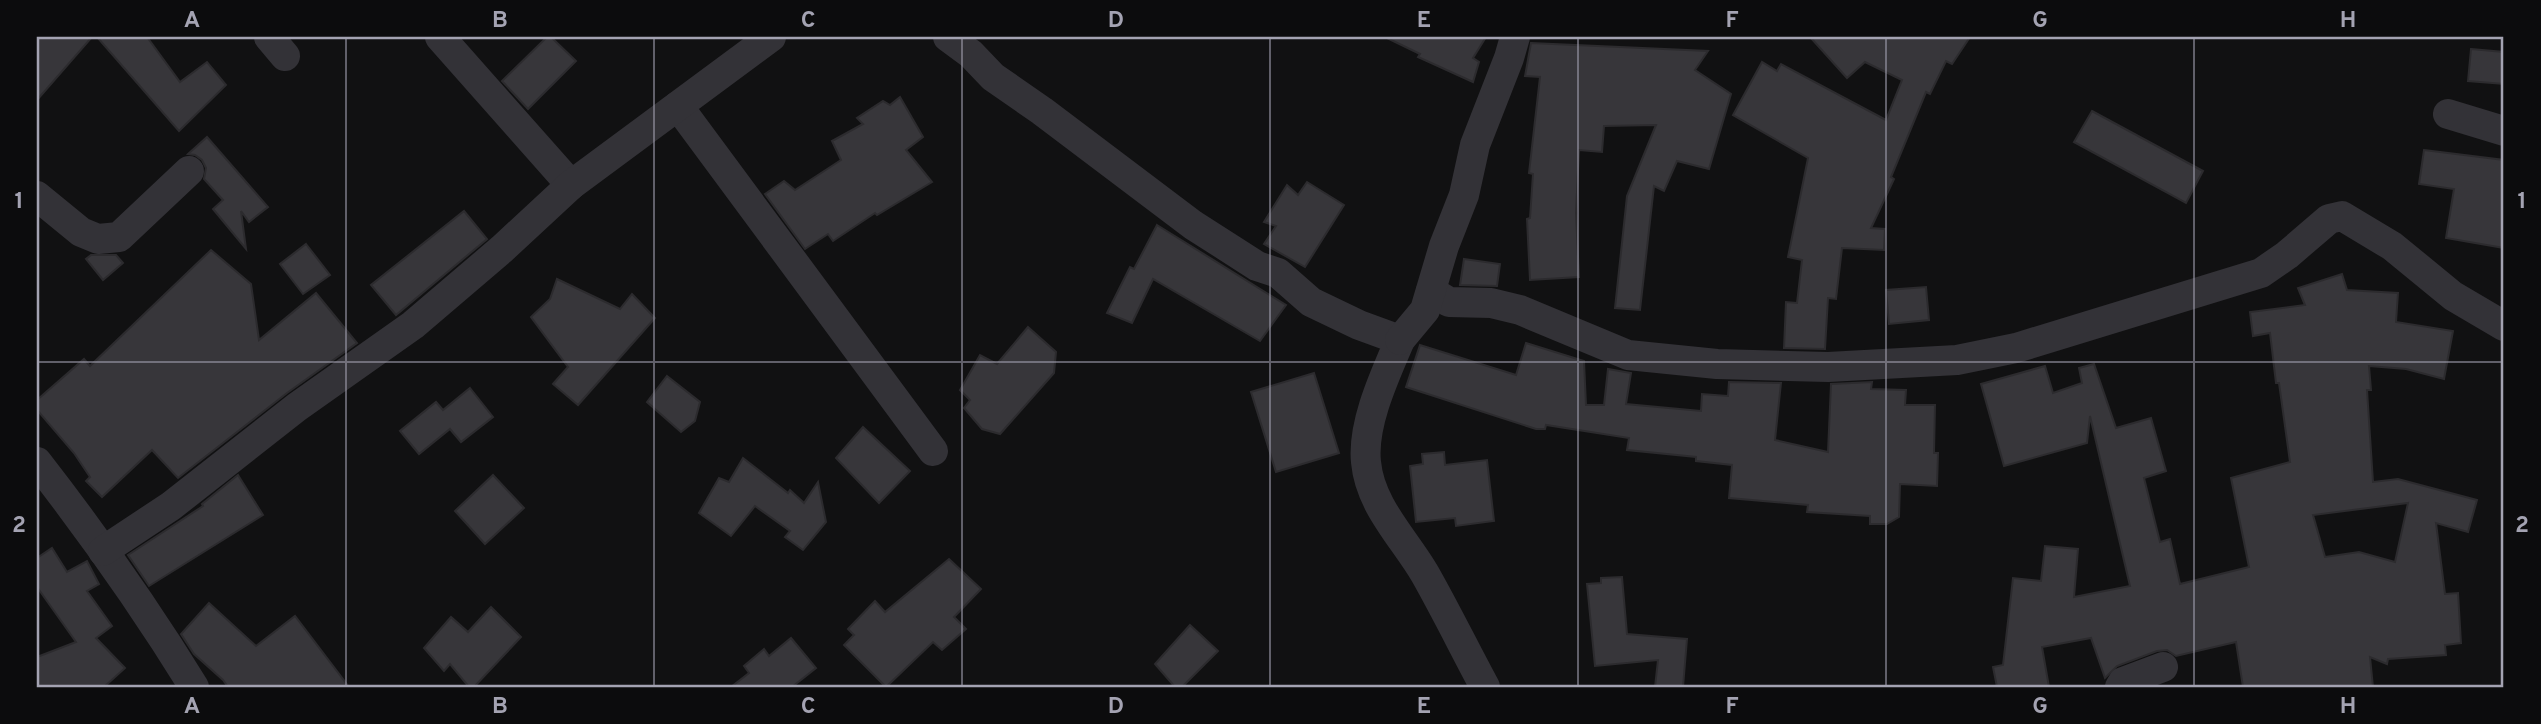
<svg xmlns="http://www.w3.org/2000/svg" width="2541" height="724" viewBox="0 0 2541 724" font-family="Overpass,sans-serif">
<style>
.building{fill:#37363a;stroke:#2c2b2e;stroke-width:2;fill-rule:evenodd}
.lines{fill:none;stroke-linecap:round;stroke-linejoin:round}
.minor{stroke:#333237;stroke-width:30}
.grid{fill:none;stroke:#a4a3b2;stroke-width:2;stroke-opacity:0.55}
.neatline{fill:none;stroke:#a4a3b2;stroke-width:2.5}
.grid-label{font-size:23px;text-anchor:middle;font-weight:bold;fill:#a4a3b2}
</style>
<rect width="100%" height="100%" fill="#111112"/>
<!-- building -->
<g class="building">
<path d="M 37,37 L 92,37 L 37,100 Z"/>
<path d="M 97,37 L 147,37 L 180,82 L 207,62 L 226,85 L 179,131 Z"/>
<path d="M 547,37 L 551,37 L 576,61 L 528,109 L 502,81 Z"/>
<path d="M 1385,37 L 1486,37 L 1473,58 L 1479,62 L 1473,82 L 1418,57 L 1420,54 Z"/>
<path d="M 1810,37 L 1970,37 L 1952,64 L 1946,61 L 1930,94 L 1926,92 L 1891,177 L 1894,179 L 1871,228 L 1885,229 L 1884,250 L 1842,248 L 1836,299 L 1828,298 L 1825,349 L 1784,348 L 1786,302 L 1797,303 L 1802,260 L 1788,257 L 1808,158 L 1733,115 L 1762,62 L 1777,71 L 1781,64 L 1886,120 L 1902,80 L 1865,62 L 1847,78 Z"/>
<path d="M 1531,43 L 1708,51 L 1695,70 L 1731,94 L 1709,169 L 1677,161 L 1664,191 L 1654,186 L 1640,310 L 1615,308 L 1627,196 L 1656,125 L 1604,126 L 1602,152 L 1579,150 L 1576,213 L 1579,277 L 1530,280 L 1527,219 L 1530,218 L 1533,174 L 1529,173 L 1540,77 L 1525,76 Z"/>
<path d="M 2471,49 L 2504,52 L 2504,84 L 2468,81 Z"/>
<path d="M 900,97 L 923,137 L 906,150 L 932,182 L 877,215 L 875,213 L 833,241 L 828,234 L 805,249 L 765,194 L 784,181 L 795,190 L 841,160 L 832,141 L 863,124 L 857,118 L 883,101 L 890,105 Z"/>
<path d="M 2092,111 L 2203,171 L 2186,203 L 2074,142 Z"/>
<path d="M 207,137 L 268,207 L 249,222 L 241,211 L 246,249 L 213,209 L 223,200 L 204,179 L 206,168 L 202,160 L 195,155 L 188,154 Z"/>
<path d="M 2424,150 L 2504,160 L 2504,248 L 2446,238 L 2454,189 L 2419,184 Z"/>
<path d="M 1307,182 L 1344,205 L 1305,267 L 1264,244 L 1276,226 L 1264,222 L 1287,185 L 1298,195 Z"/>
<path d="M 464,211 L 487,239 L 396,315 L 371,285 Z"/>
<path d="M 1157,225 L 1286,305 L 1260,341 L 1153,279 L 1132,323 L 1107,313 L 1130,267 L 1134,269 Z"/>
<path d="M 306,244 L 330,275 L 303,294 L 280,264 Z"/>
<path d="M 211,250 L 251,284 L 259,340 L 316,293 L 357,343 L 287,393 L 178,478 L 152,450 L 102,497 L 86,481 L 90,477 L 74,453 L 37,410 L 37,400 L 84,359 L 90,366 Z"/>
<path d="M 91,255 L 116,255 L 123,263 L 103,280 L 86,259 Z"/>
<path d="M 1464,259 L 1500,264 L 1497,286 L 1460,285 Z"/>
<path d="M 2342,274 L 2347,290 L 2398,293 L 2396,322 L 2453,331 L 2444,379 L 2406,369 L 2369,366 L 2371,390 L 2367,390 L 2373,482 L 2398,479 L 2477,500 L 2468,532 L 2436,523 L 2445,594 L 2458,593 L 2461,643 L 2445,645 L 2446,655 L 2388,659 L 2387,664 L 2370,657 L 2373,687 L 2243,687 L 2236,642 L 2176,656 L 2167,650 L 2157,651 L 2117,666 L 2105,678 L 2091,638 L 2042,647 L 2049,687 L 1997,687 L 1993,667 L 2003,665 L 2013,578 L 2041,581 L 2045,546 L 2078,549 L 2074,597 L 2130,586 L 2090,416 L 2087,443 L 2004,466 L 1981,384 L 2045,366 L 2053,393 L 2082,383 L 2079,368 L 2094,364 L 2116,428 L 2151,418 L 2166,471 L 2144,478 L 2160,542 L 2170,539 L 2180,584 L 2249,567 L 2231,478 L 2290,462 L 2279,383 L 2276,383 L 2270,333 L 2253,336 L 2250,312 L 2305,305 L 2298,288 ZM 2408,503 L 2395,562 L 2359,552 L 2325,557 L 2313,515 Z"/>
<path d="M 557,279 L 620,309 L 632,294 L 655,318 L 578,405 L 553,384 L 568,367 L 531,317 L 550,299 Z"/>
<path d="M 1926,287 L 1929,320 L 1889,324 L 1886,290 Z"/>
<path d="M 1028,327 L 1056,352 L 1054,373 L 1000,434 L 982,429 L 964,408 L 970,400 L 960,390 L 980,355 L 997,364 Z"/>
<path d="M 1526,343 L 1584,361 L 1586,405 L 1604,405 L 1608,369 L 1631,373 L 1626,404 L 1701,411 L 1702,394 L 1728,396 L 1729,382 L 1781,383 L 1775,440 L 1828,452 L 1831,384 L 1872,382 L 1871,389 L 1906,390 L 1905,405 L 1935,405 L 1934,453 L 1938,453 L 1937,486 L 1900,484 L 1899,517 L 1887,524 L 1870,524 L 1870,516 L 1807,512 L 1808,505 L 1729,498 L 1732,465 L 1696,461 L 1696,457 L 1627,450 L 1629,438 L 1546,425 L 1545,429 L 1536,429 L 1406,387 L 1420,345 L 1516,375 Z"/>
<path d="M 1314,373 L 1339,453 L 1276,472 L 1251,392 Z"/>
<path d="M 667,376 L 700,402 L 695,421 L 681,432 L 647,402 Z"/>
<path d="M 470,388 L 493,417 L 461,442 L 450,429 L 419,454 L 400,431 L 436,402 L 443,410 Z"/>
<path d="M 863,427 L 910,471 L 879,503 L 836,458 Z"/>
<path d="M 1444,452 L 1445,465 L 1487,460 L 1494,521 L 1456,526 L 1455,518 L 1416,522 L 1410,466 L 1423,464 L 1422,454 Z"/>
<path d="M 743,458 L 788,493 L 790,490 L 804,503 L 818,482 L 826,522 L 803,550 L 785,537 L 790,531 L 755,506 L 731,536 L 699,513 L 719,478 L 729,482 Z"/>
<path d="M 238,475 L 263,515 L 149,586 L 128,555 L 203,506 L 202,504 Z"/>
<path d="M 493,475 L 524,508 L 485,544 L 455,511 Z"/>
<path d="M 52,548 L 67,572 L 87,561 L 99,584 L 87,591 L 112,626 L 96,638 L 125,668 L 104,687 L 37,687 L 37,657 L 76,642 L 37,587 L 37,558 Z"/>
<path d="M 949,559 L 981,589 L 954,617 L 966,629 L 942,650 L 933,642 L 886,687 L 844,645 L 854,635 L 848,629 L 875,601 L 885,612 Z"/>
<path d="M 1622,577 L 1627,634 L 1687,639 L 1683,687 L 1655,687 L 1658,660 L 1595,666 L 1587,584 L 1601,583 L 1601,578 Z"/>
<path d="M 209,603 L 256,646 L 295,616 L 349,687 L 228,687 L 223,680 L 194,654 L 181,634 Z"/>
<path d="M 491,607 L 521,637 L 474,687 L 469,687 L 450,664 L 444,671 L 424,648 L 451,617 L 468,632 Z"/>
<path d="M 1190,625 L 1218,651 L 1182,687 L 1175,687 L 1155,664 Z"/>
<path d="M 791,638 L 816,668 L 792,687 L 731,687 L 749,673 L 744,666 L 764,649 L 769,656 Z"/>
</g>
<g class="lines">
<!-- minor -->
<g class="minor">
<path d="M 269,37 L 285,56"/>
<path d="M 440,37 L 571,185"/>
<path d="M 948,37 L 971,54 L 993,77 L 1042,111 L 1193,225 L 1257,266 L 1278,273 L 1311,302 L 1359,325 L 1400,340 C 1385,375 1362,424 1366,462 C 1370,506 1404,538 1425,574 C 1446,611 1465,650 1485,687"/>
<path d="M 678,106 L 933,451"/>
<path d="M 2448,114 L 2504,131"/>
<path d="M 37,196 L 81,232 L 98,239 L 119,237 L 189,171"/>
<path d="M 1431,291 L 1449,302 L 1491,303 L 1520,310 L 1628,355 L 1717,364 L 1828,367 L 1957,360 L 2016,348 L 2261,273 L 2287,255 L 2329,219 L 2342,216 L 2392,246 L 2453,296 L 2504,326"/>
<path d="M 1400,340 L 1425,310 L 1444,246 L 1464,195 L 1475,145 L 1509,58 L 1515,37"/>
<path d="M 37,462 C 93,534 146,609 194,687"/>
<path d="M 103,551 L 171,506 L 297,407 L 413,325 L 502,249 L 571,185 L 771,37"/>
<path d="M 2120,687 L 2123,682 L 2163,667"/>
</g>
</g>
<!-- grid -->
<path class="grid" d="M 346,37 L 346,687M 654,37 L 654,687M 962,37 L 962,687M 1270,37 L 1270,687M 1578,37 L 1578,687M 1886,37 L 1886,687M 2194,37 L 2194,687M 37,362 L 2504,362"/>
<!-- border -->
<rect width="2541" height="724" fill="none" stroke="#0c0c0d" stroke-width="77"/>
<rect x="38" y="38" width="2464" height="648" class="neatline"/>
<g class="grid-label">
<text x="192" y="27">A</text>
<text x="500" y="27">B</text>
<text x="808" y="27">C</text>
<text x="1116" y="27">D</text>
<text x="1424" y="27">E</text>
<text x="1732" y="27">F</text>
<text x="2040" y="27">G</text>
<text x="2348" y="27">H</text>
<text x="19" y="208">1</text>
<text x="2522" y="208">1</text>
<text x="19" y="532">2</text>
<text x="2522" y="532">2</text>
<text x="192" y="713">A</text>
<text x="500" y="713">B</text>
<text x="808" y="713">C</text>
<text x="1116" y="713">D</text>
<text x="1424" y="713">E</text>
<text x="1732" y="713">F</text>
<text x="2040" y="713">G</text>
<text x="2348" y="713">H</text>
</g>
</svg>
